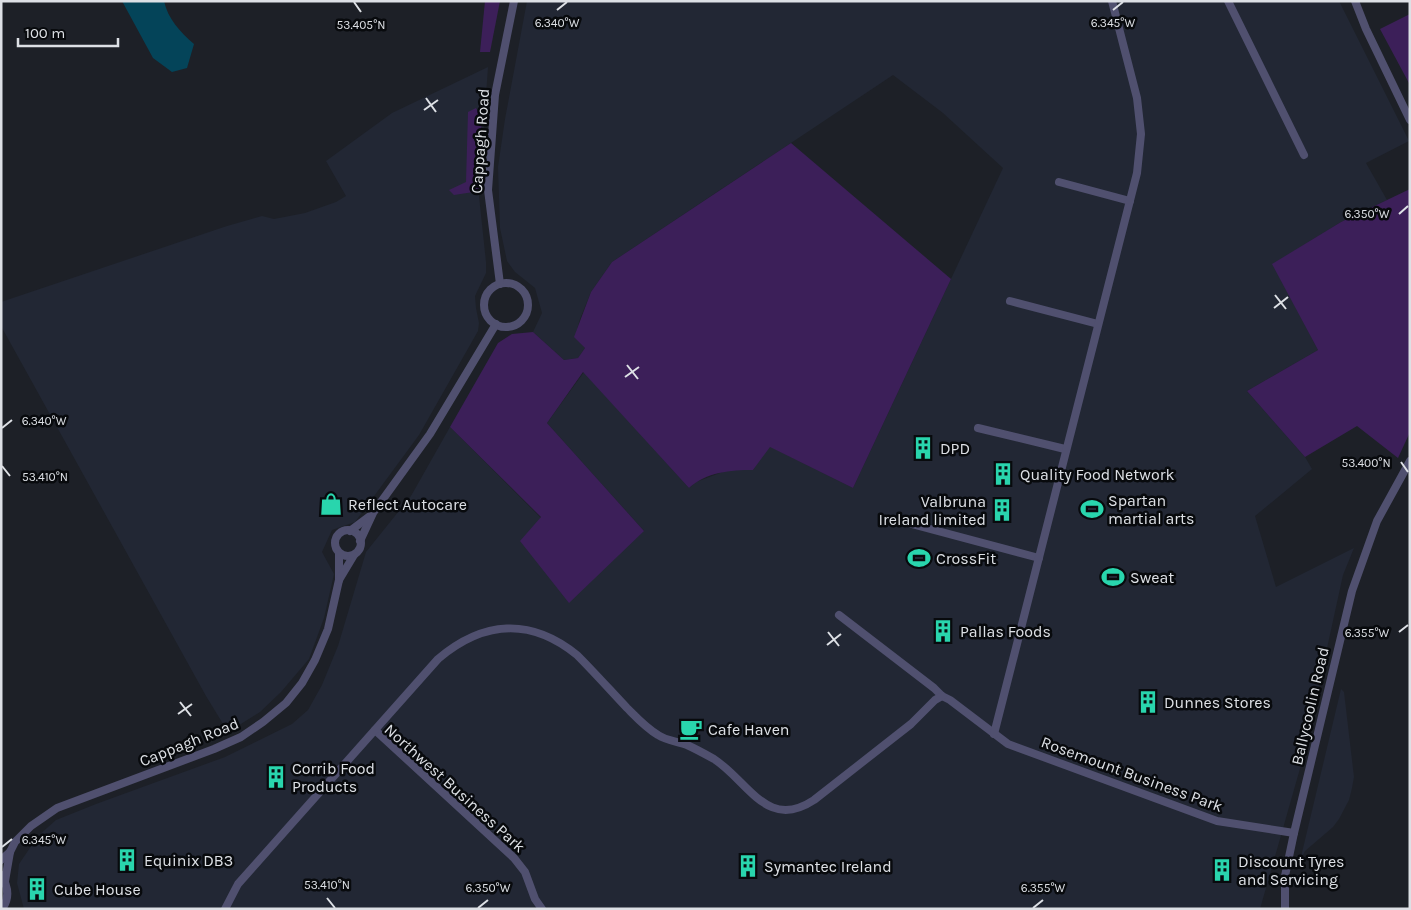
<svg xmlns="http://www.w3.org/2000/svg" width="1411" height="910" viewBox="0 0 1411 910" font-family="Karla,sans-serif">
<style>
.built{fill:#222734}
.green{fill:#3c1f59}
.water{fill:#044459}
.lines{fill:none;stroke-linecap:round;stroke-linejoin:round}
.minor{stroke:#50506f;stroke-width:8}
.ticks{fill:none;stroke:#dde0e5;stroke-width:2}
.labels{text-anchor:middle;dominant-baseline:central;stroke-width:5;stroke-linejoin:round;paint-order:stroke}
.street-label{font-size:16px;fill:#dde0e5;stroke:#080a0d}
.poi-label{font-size:16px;fill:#dde0e5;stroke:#080a0d;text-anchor:start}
.ticks-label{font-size:12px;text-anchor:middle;fill:#dde0e5;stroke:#080a0d;stroke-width:5;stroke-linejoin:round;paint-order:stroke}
</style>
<rect width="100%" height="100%" fill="#1d2027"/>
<g class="built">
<polygon points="527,1 1339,1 1409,141 1366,163 1387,200 1341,222 1273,264 1318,350 1247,391 1305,457 1312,469 1255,516 1276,587 1354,548 1343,575 1303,758 1260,909 24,909 17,883 19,864 38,836 56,820 96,804 225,757 292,724 308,710 322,685 338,646 366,552 411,496 450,427 541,518 644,531 547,423 584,372 689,488 696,482 728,470 753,470 769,446 853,488 1003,168 943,113 893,75 612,262 591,292 580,319 575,337 585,348 578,358 564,360 533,332 542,313 535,288 515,272 507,261 500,228 498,167 505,119"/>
<polygon points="488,67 479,196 486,262 486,273 475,296 476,308 479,323 478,331 419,435 355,522 332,530 322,552 334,574 324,618 309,659 281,692 260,712 228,732 206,696 1,326 1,302 227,226 262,216 274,219 305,213 336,202 346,196 326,161 392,113"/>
<polygon points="1341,689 1344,692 1354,777 1352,788 1349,800 1339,819 1333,827 1305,851 1300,861"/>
</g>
<g class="green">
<polygon points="485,1 500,1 490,52 480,52"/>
<polygon points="1410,14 1410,85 1380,29"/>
<path d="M476,108L483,121C475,144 477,167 480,191L454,195L449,190L466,182L468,112Z"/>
<path d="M791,143L951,279L853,488L770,447L753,470C731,470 706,472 689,488L583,372L547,423L644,531L569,603L520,541L541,517L450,427L498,343L512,334L533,332L564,360L578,358L585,348L574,337L591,292L612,262Z"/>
<polygon points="1410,189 1410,432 1398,458 1357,426 1305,457 1247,391 1318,350 1272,264 1341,222"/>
</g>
<path class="water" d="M122,1H164C168,19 180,32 194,44L187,68L172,72L153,58Z"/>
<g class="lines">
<g class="minor">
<polyline points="1228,1 1304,155"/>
<polyline points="1355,1 1366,29 1410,120"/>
<polyline points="1059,182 1130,201"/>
<circle cx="506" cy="305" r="22"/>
<polyline points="500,284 488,190 495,95 514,1"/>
<polyline points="1010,301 1098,324"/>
<polyline points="978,428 1065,449"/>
<polyline points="904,522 1039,558"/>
<circle cx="348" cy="543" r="13"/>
<polyline points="350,531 370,516"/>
<polyline points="360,541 373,513 430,434 496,324"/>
<polyline points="339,553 339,580"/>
<polyline points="839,615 934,688 942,696 950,700 1008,744 1217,821 1294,833"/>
<polyline points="375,730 514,858 525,872 535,899 542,909"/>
<polyline points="994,734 1137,173 1141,134 1137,98 1112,1"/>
<polyline points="1,860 10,852 15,842 31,826 57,808 214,749 241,737 263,722 286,703 302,683 315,660 328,629 339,580 354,555"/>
<path d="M1,875C8,886 10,898 2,909"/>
<polyline points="5,881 10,852"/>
<path d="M225,909L238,884L438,659C483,621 530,617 577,655C594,672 610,690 627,708C636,717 646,728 658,735C667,741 677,741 687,745C696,749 705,754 714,759C749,782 767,831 814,800L911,724L935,700L942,696"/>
<polyline points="1285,909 1285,876 1294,833 1352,591 1377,521 1410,461"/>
</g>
</g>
<path class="ticks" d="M354,2L361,12M557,10L567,2M1113,10L1123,2M426,98L436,112M424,110L438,100M1399,214L1408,206M1275,295L1286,309M1274,308L1288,297M627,365L638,379M625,377L639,367M2,428L12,420M1401,462L1408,472M2,466L10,476M828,632L839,646M1399,632L1408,625M827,645L841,634M180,702L191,716M178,714L192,704M2,847L12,839M327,898L335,908M478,908L488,900M1033,908L1043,900"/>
<defs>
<symbol id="building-bare" viewBox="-9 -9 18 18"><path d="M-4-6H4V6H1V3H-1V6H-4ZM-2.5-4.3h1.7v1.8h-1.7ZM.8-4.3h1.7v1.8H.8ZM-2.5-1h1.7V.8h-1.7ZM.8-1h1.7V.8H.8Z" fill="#29d5ad" stroke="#080a0d" stroke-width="2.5" paint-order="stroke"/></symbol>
<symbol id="shop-bare" viewBox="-9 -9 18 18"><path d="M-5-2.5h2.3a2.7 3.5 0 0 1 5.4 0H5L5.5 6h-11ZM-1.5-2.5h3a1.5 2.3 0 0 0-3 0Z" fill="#29d5ad" stroke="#080a0d" stroke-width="2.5" paint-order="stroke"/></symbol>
<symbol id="stadium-bare" viewBox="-9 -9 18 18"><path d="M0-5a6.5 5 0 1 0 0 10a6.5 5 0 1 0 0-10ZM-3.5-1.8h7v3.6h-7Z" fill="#29d5ad" stroke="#080a0d" stroke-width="2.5" paint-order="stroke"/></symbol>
<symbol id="cafe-bare" viewBox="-9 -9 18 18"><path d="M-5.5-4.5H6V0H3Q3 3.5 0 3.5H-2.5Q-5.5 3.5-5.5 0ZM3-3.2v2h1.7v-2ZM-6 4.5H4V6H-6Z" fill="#29d5ad" stroke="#080a0d" stroke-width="2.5" paint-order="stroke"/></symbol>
</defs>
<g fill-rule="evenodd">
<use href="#building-bare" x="907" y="432" width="32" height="32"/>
<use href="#building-bare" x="987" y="458" width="32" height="32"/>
<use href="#shop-bare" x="315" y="488" width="32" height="32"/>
<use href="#stadium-bare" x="1076" y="493" width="32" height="32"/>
<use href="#building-bare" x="986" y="494" width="32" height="32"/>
<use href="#stadium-bare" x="903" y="542" width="32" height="32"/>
<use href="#stadium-bare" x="1097" y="561" width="32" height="32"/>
<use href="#building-bare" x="927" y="615" width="32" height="32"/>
<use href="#building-bare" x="1132" y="686" width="32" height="32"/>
<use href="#cafe-bare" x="675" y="713" width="32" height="32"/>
<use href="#building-bare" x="260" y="761" width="32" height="32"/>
<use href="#building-bare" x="111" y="844" width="32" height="32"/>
<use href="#building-bare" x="732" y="850" width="32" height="32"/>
<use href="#building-bare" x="1206" y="854" width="32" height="32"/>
<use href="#building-bare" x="21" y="873" width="32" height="32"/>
</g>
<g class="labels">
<g class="street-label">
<text transform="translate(480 141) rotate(-86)">Cappagh Road</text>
<text transform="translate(1310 706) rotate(-77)">Ballycoolin Road</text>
<text transform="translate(189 742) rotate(-22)">Cappagh Road</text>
<text transform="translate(1132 774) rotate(20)">Rosemount Business Park</text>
<text transform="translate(455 788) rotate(42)">Northwest Business Park</text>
</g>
<g class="poi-label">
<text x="940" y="448">DPD</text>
<text x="1020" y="474">Quality Food Network</text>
<text x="1108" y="500">Spartan<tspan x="1108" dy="18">martial arts</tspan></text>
<text x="986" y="501" text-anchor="end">Valbruna<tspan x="986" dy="18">Ireland limited</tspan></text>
<text x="348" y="504">Reflect Autocare</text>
<text x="936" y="558">CrossFit</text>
<text x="1130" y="577">Sweat</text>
<text x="960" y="631">Pallas Foods</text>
<text x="1164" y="702">Dunnes Stores</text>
<text x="708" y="729">Cafe Haven</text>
<text x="292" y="768">Corrib Food<tspan x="292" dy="18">Products</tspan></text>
<text x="144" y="860">Equinix DB3</text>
<text x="1238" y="861">Discount Tyres<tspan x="1238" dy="18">and Servicing</tspan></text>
<text x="764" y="866">Symantec Ireland</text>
<text x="54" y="889">Cube House</text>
</g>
</g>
<g class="ticks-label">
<text x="557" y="27">6.340°W</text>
<text x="1113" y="27">6.345°W</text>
<text x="361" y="29">53.405°N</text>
<text x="1367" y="218">6.350°W</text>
<text x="44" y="425">6.340°W</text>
<text x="1366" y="467">53.400°N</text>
<text x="45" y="481">53.410°N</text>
<text x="1367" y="637">6.355°W</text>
<text x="44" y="844">6.345°W</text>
<text x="327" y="889">53.410°N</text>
<text x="488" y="892">6.350°W</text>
<text x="1043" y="892">6.355°W</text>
</g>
<rect width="1411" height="910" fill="none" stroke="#dde0e5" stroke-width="5"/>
<path d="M18 38v8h100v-8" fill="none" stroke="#dde0e5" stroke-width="2.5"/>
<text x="25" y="38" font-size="15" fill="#dde0e5" stroke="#080a0d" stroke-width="4" paint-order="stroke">100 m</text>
</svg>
